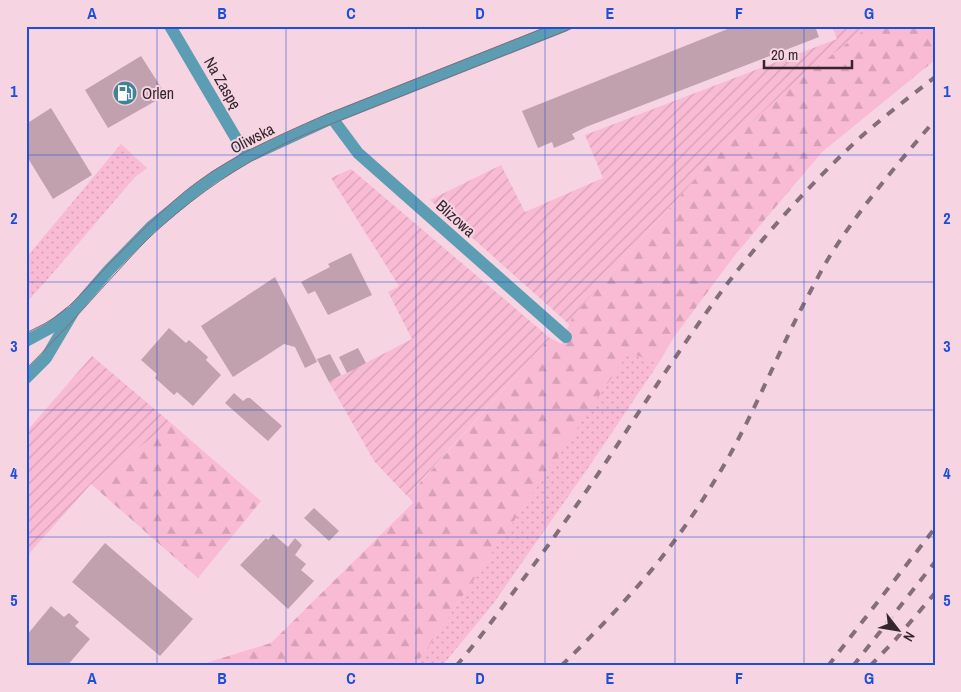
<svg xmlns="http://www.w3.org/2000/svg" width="961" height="692" viewBox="0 0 961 692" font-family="'Archivo Narrow',sans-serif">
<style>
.grass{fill:url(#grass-dots)}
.forest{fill:url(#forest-firs)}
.garden{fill:url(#garden-furrows)}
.building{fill:#c2a1ae}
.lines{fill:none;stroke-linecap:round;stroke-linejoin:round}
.minor{stroke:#5c9db4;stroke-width:12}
.tertiary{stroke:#5c9db4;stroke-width:12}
.tram{stroke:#846e77;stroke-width:1}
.rail{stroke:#846e77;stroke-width:4;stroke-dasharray:9 9;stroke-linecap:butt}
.grid{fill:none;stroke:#1d4ed8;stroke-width:1;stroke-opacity:0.55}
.labels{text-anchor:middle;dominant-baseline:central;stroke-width:4;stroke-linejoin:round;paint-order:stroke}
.street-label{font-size:16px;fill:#33272c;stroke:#f6d4e1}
.poi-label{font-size:16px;fill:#33272c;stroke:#f6d4e1;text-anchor:start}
.neatline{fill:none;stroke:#1d4ed8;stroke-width:2}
.grid-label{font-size:16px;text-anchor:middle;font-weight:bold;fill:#1d4ed8}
</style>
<defs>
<pattern id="grass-dots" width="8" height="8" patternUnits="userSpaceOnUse" patternTransform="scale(1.25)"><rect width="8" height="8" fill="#f9bad4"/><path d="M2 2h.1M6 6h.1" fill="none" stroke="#d6a0b6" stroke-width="1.8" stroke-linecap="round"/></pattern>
<pattern id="forest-firs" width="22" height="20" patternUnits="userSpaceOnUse" patternTransform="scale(1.25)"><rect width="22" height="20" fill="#f9bad4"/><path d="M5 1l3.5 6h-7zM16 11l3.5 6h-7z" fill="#d6a0b6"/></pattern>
<pattern id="garden-furrows" width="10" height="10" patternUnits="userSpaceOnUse" patternTransform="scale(1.25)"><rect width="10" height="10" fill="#f9bad4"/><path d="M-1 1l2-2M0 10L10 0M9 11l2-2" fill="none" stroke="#d6a0b6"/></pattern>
</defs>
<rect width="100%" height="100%" fill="#f6d4e1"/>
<g class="grass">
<polygon points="121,144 147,168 135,177 46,281 26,303 26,258"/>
<polygon points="629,351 658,364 588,468 493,604 442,666 415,666"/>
</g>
<g class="forest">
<polygon points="869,26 935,26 935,60 822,152 735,255 674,337 658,364 629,352 415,666 204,666 206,663 271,643 413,503 408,496 550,338 562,344 572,317 714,158 784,92"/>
<polygon points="171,423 261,501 198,578 91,484"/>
</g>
<g class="garden">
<polygon points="832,26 869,26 784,92 714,158 572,317 570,325 430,200 501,165 525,212 603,178 585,135 837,39"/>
<polygon points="351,169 550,338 407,496 374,461 329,382 412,339 388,292 399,286 331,178"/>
<polygon points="92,356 171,423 91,484 26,557 26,432"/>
</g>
<g class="building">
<polygon points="735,26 815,26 819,37 586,127 572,134 575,139 554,148 552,142 538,148 522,111"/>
<polygon points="141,56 166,95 108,128 85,90"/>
<polygon points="51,108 92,175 53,199 26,155 26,124"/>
<polygon points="351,253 372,295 328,315 315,291 308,294 301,282 330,267 328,264"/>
<polygon points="275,277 317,362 305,368 295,347 284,344 233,377 201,326"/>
<polygon points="169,328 186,343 189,340 208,357 206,360 221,375 193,406 177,392 174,395 155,378 157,374 141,360"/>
<polygon points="358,348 366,363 347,373 339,357"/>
<polygon points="330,354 341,375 329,382 317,359"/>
<polygon points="234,393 243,401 247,398 250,398 282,426 268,441 225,403"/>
<polygon points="314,508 339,531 329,541 304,518"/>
<polygon points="273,534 288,547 295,538 302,545 295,555 306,564 301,570 314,581 288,609 240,565 266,538 268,540"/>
<polygon points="105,543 193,619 160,656 72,582"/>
<polygon points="51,606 64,617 69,613 79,622 75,626 90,639 67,666 26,666 26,636"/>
</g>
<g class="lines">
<g class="minor">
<polyline points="170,26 247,157"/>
<polyline points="332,118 358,153 566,337"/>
</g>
<g class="tertiary">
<polyline points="26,341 50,328 69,313"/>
<polyline points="26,378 46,358 75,309 109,270 151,227 195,191 214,177 247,157 332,118 564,26"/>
</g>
<g class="tram">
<path d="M26,333C32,330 38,327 44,324C70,310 90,284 110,263C132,241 153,219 176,199C219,161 273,138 325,115L549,26"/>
<path d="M26,369C53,342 79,314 104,286C123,266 141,244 162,226C199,193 240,165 284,144C298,137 312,132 326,126L578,26"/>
</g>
<g class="rail">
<path d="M456,666C477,642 496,616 515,590C555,537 593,483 629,427C660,380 691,333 724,288C761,239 805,190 849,148C876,122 906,100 935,77"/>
<path d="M561,666C594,634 625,602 654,567C677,539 697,510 715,480C752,421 776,355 809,294C817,279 825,263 835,248C865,202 900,161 935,120"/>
<polyline points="828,666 935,528"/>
<polyline points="853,666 935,562"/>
<polyline points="870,666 896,639 935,593"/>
</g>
</g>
<path class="grid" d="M157,26V666M286,26V666M416,26V666M545,26V666M675,26V666M804,26V666M26,155H935M26,282H935M26,410H935M26,537H935"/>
<defs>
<symbol id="fuel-disc" viewBox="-11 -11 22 22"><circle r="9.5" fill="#438197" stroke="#f6d4e1"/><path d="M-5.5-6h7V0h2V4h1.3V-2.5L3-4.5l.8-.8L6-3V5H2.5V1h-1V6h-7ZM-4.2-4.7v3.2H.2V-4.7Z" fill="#fff"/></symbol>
</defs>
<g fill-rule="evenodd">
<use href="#fuel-disc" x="111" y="79" width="28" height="28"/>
</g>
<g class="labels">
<g class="street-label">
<text transform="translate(223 83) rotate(60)">Na Zaspę</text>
<text transform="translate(252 138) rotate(-27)">Oliwska</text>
<text transform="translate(456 218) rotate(42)">Blizowa</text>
</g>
<g class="poi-label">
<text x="142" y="93">Orlen</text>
</g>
</g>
<rect width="961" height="692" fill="none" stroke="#f6d4e1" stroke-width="55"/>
<g transform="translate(898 630) rotate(121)" stroke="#f6d4e1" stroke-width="4" paint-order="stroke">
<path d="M0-4L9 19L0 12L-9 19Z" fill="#33272c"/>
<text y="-8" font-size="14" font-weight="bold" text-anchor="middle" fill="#33272c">N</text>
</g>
<path d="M764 60v8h88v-8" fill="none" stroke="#33272c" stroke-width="2.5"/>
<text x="771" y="60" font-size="15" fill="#33272c" stroke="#f6d4e1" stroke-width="4" paint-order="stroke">20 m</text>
<rect x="28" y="28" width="906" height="636" class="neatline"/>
<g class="grid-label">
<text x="92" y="19">A</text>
<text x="222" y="19">B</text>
<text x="351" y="19">C</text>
<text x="480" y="19">D</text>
<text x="610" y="19">E</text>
<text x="739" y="19">F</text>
<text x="869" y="19">G</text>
<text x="14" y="97">1</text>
<text x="947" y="97">1</text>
<text x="14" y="224">2</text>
<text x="947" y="224">2</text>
<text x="14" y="352">3</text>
<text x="947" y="352">3</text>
<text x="14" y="479">4</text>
<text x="947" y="479">4</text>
<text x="14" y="606">5</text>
<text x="947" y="606">5</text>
<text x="92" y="684">A</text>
<text x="222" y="684">B</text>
<text x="351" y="684">C</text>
<text x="480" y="684">D</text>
<text x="610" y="684">E</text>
<text x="739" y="684">F</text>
<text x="869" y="684">G</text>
</g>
</svg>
